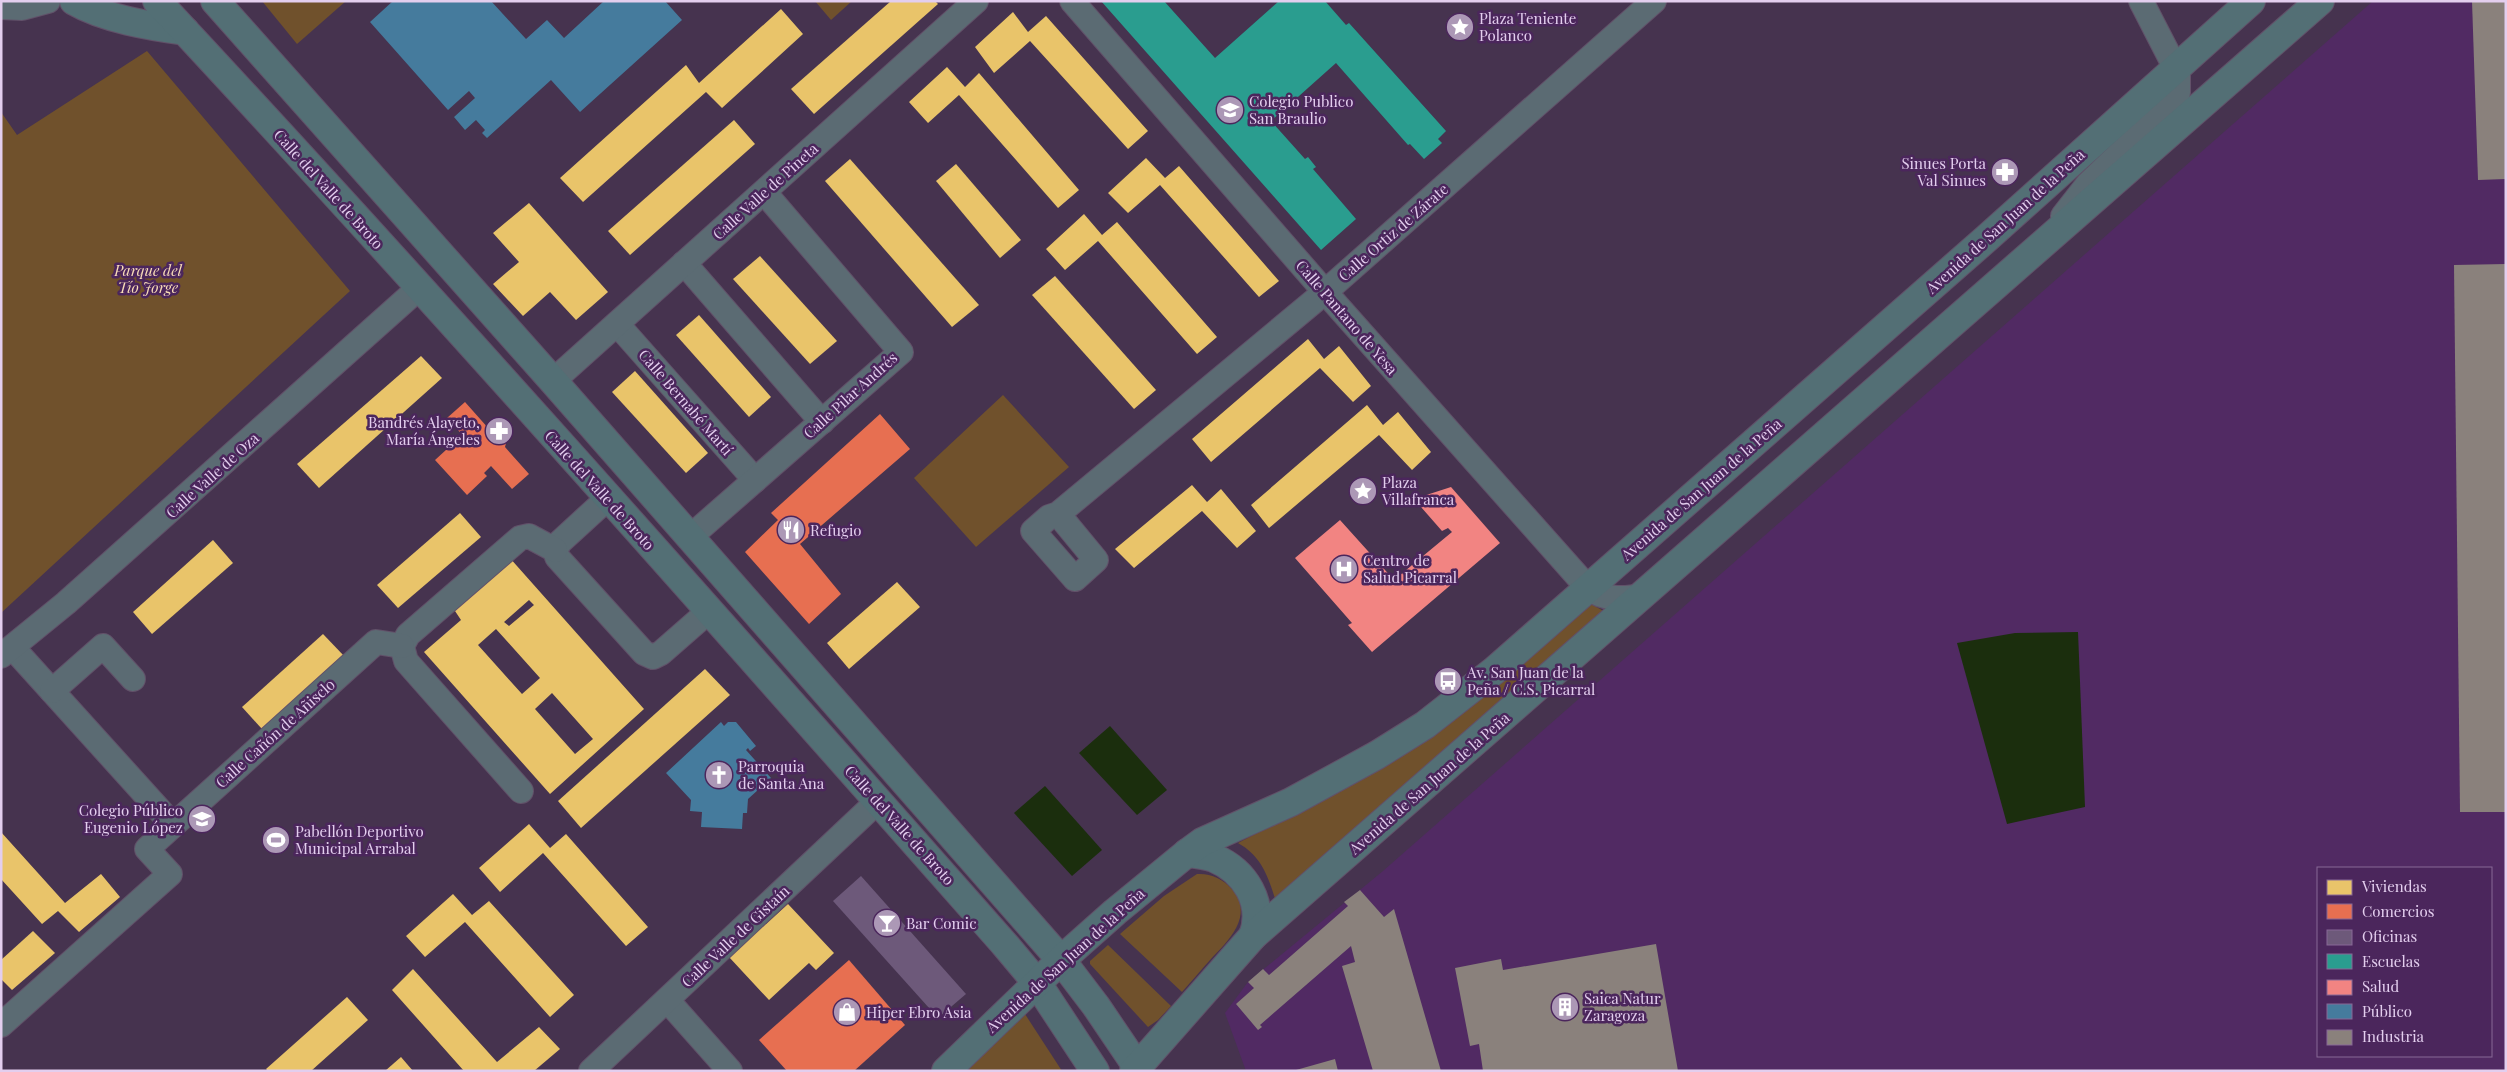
<svg xmlns="http://www.w3.org/2000/svg" width="2507" height="1072" viewBox="0 0 2507 1072" font-family="'Playfair Display',serif">
<style>
.built{fill:#512a63;fill-rule:evenodd}
.green{fill:#70512c}
.water{fill:#1b2e0d}
.homes{fill:#e9c46a;fill-rule:evenodd}
.shops{fill:#e76f51}
.offices{fill:#6d597a}
.schools{fill:#2a9d8f}
.health{fill:#f28482}
.public{fill:#457b9d}
.industry{fill:#8a817c}
.lines{fill:none;stroke-linecap:round;stroke-linejoin:round}
.minor-casing{stroke:#615169;stroke-width:26}
.major-casing{stroke:#615169;stroke-width:30}
.minor{stroke:#5b6b73;stroke-width:24}
.major{stroke:#536f75;stroke-width:28}
.labels{text-anchor:middle;dominant-baseline:central;stroke-width:5;stroke-linejoin:round;paint-order:stroke}
.poi-label{font-size:15px;fill:#e3ceee;stroke:#4b265c;text-anchor:start}
.street-label{font-size:15px;fill:#e3ceee;stroke:#4b265c}
.park-label{font-size:15px;font-style:italic;fill:#f9ddb8;stroke:#4b265c}
</style>
<rect width="100%" height="100%" fill="#46334f"/>
<path class="built" d="M2373,1H2506V1071H1246L1225,1013L1248,982L1383,871ZM2318,868H2491V1056H2318Z"/>
<g class="green">
<polygon points="262,1 346,1 297,44"/>
<polygon points="815,1 852,1 831,20"/>
<polygon points="147,51 350,291 1,613 1,112 17,135"/>
<polygon points="1003,395 1069,467 976,547 914,478"/>
<path d="M1589,603L1611,615L1277,905C1269,879 1263,857 1238,843L1318,801Z"/>
<path d="M1197,874C1210,873 1223,879 1232,889C1255,916 1228,941 1210,960C1200,971 1191,982 1182,992L1120,934L1164,896Z"/>
<polygon points="1108,945 1171,1006 1158,1020 1148,1027 1090,964 1090,961"/>
<polygon points="1023,1011 1062,1071 959,1071"/>
</g>
<g class="water">
<polygon points="2078,632 2085,807 2007,824 1957,643 2015,633"/>
<polygon points="1110,726 1167,790 1137,815 1079,753"/>
<polygon points="1045,786 1102,850 1072,876 1014,813"/>
</g>
<g class="homes">
<polygon points="891,1 935,1 938,4 814,114 791,89"/>
<polygon points="781,9 803,34 722,108 706,92 583,202 560,178 686,65 699,83"/>
<polygon points="1013,12 1028,32 1046,16 1148,131 1128,149 1030,41 994,73 975,47"/>
<polygon points="947,67 965,87 979,73 1079,190 1058,208 959,95 928,123 909,102"/>
<polygon points="734,120 755,144 630,255 608,231"/>
<polygon points="1146,158 1165,178 1179,166 1279,281 1259,297 1160,185 1128,213 1108,193"/>
<polygon points="850,159 979,305 952,327 825,181"/>
<polygon points="956,164 1021,240 1000,258 936,181"/>
<polygon points="529,203 608,292 576,320 550,292 523,316 493,284 519,262 493,233"/>
<polygon points="1084,214 1102,235 1117,222 1217,337 1197,354 1098,241 1065,270 1046,249"/>
<polygon points="760,256 837,341 810,364 733,279"/>
<polygon points="1055,276 1156,390 1134,409 1032,295"/>
<polygon points="699,315 771,397 749,417 676,335"/>
<polygon points="1308,339 1324,359 1339,346 1371,386 1353,402 1320,368 1211,462 1192,439"/>
<polygon points="421,356 442,378 319,488 297,464"/>
<polygon points="635,371 708,453 686,473 612,392"/>
<polygon points="1367,405 1383,425 1398,412 1431,452 1412,470 1379,435 1269,528 1251,505"/>
<polygon points="1192,485 1207,502 1221,489 1256,531 1237,548 1202,511 1134,568 1115,549"/>
<polygon points="460,513 481,537 398,608 377,585"/>
<polygon points="213,540 233,563 152,634 133,612"/>
<path d="M509,557L644,709L550,794L424,652L461,620L453,608ZM529,600L534,605L509,626L504,622ZM496,629L540,678L522,694L478,645ZM552,693L593,739L575,754L535,709Z"/>
<polygon points="897,582 920,607 849,669 827,643"/>
<polygon points="323,634 345,657 262,729 242,707"/>
<polygon points="705,669 730,695 581,828 558,801"/>
<polygon points="529,824 550,848 566,834 648,927 626,946 543,853 500,892 479,868"/>
<polygon points="1,832 65,903 101,874 120,897 79,932 58,911 42,924 1,879"/>
<polygon points="453,894 472,915 489,901 574,995 550,1017 465,922 425,957 406,936"/>
<polygon points="788,904 834,953 816,970 809,963 769,1000 729,957 763,921 766,924"/>
<polygon points="33,931 55,953 12,990 1,979 1,960"/>
<polygon points="413,969 497,1062 539,1027 560,1049 534,1071 464,1071 392,990"/>
<polygon points="347,997 368,1020 311,1071 268,1071 266,1069"/>
<polygon points="401,1057 413,1071 385,1071"/>
</g>
<g class="shops">
<polygon points="465,402 489,429 496,427 507,439 505,447 529,474 512,489 491,466 484,473 487,476 467,495 435,460 458,439 461,444 466,439 447,418"/>
<polygon points="880,414 910,449 800,544 841,594 809,624 745,552 778,520 771,513"/>
<polygon points="849,960 905,1025 854,1071 787,1071 759,1040"/>
</g>
<polygon class="offices" points="861,876 966,994 938,1018 833,901"/>
<polygon class="schools" points="1101,1 1164,1 1215,58 1279,1 1325,1 1346,25 1349,23 1446,131 1438,139 1442,143 1424,159 1410,144 1408,145 1336,63 1271,121 1305,159 1308,157 1316,167 1313,169 1356,219 1321,250"/>
<polygon class="health" points="1451,487 1500,543 1372,652 1348,625 1352,623 1295,558 1340,520 1394,580 1452,532 1448,528 1442,531 1414,499"/>
<g class="public">
<polygon points="393,1 491,1 526,39 547,20 564,38 604,1 665,1 682,20 580,112 551,80 487,138 482,133 485,130 476,120 465,130 454,117 475,98 469,91 448,110 370,22"/>
<polygon points="721,722 724,726 728,722 736,722 756,746 750,751 748,748 746,750 771,778 748,799 747,813 743,813 742,829 701,827 702,812 690,811 691,800 666,773"/>
</g>
<g class="industry">
<polygon points="2472,1 2506,1 2506,179 2478,180"/>
<polygon points="2506,264 2506,812 2460,812 2454,265"/>
<polygon points="1360,890 1384,917 1394,909 1441,1071 1373,1071 1342,966 1355,962 1351,946 1260,1025 1262,1027 1258,1030 1236,1004 1254,988 1248,982 1263,969 1269,975 1348,906 1344,902"/>
<polygon points="1656,944 1678,1071 1483,1071 1479,1044 1470,1046 1455,968 1501,959 1503,970"/>
<polygon points="1335,1059 1338,1071 1296,1071 1296,1070"/>
</g>
<g class="lines">
<defs>
<g id="minor">
<path d="M1072,1L1325,292L1588,588C1604,600 1623,599 1642,596"/>
<polyline points="1,7 22,8 48,1"/>
<polyline points="2063,216 2088,184 2157,118 2178,93 2178,73 2141,1"/>
<polyline points="684,263 822,422"/>
<polyline points="617,324 755,480"/>
<polyline points="553,381 976,1"/>
<polyline points="608,498 560,542 555,550 557,557 644,653 653,657 661,653 709,611"/>
<polyline points="1058,514 1096,560 1075,579 1033,531 1049,517 1058,514 1325,292 1654,1"/>
<polyline points="690,537 901,352 764,192"/>
<polyline points="13,648 173,825"/>
<polyline points="1,656 66,603 419,288"/>
<polyline points="52,691 103,646 133,679"/>
<polyline points="521,791 406,661 402,646 408,635 520,538 529,536 555,550"/>
<polyline points="667,1000 730,1071"/>
<polyline points="1,1025 170,874 147,849 376,642 402,646"/>
<polyline points="591,1071 878,801"/>
</g>
<g id="major">
<path d="M74,1C105,19 150,26 185,31"/>
<path d="M157,1C446,311 726,629 1006,946L1037,983L1095,1071"/>
<polyline points="215,1 553,381 1061,960 1096,1006 1140,1071"/>
<path d="M1187,853C1196,854 1206,855 1214,858C1245,871 1265,903 1253,936"/>
<polyline points="946,1071 1061,960 1115,912 1187,853 1202,842 1291,802 1377,755 1425,725 1495,670 1987,238 2251,1"/>
<polyline points="1134,1071 1253,936 2320,1"/>
</g>
</defs>
<use href="#minor" class="minor-casing"/>
<use href="#major" class="major-casing"/>
<use href="#minor" class="minor"/>
<use href="#major" class="major"/>
</g>
<defs>
<symbol id="sight-disc" viewBox="-11 -11 22 22"><circle r="9.5" fill="#ac98b6" stroke="#4b265c"/><path d="M0-6L1.8-2.2L6-1.7L2.9 1.2L3.7 5.4L0 3.3L-3.7 5.4L-2.9 1.2L-6-1.7L-1.8-2.2Z" fill="#fff"/></symbol>
<symbol id="school-disc" viewBox="-11 -11 22 22"><circle r="9.5" fill="#ac98b6" stroke="#4b265c"/><path d="M0-5L7-2L0 1L-7-2ZM-4 1L0 2.5L4 1V4Q0 6-4 4Z" fill="#fff"/></symbol>
<symbol id="pharmacy-disc" viewBox="-11 -11 22 22"><circle r="9.5" fill="#ac98b6" stroke="#4b265c"/><path d="M-2-6h4v4h4v4h-4v4h-4v-4h-4v-4h4Z" fill="#fff"/></symbol>
<symbol id="restaurant-disc" viewBox="-11 -11 22 22"><circle r="9.5" fill="#ac98b6" stroke="#4b265c"/><path d="M-5-6h1v4h1v-4h1v4h1v-4h1v5L-1.5 .5V6h-2V.5L-5-1ZM5-6V6H3V1.5H1.5Q1.5-4 5-6Z" fill="#fff"/></symbol>
<symbol id="hospital-disc" viewBox="-11 -11 22 22"><circle r="9.5" fill="#ac98b6" stroke="#4b265c"/><path d="M-5-5h3v3.5h4V-5h3V5h-3V1.5h-4V5h-3Z" fill="#fff"/></symbol>
<symbol id="bus-disc" viewBox="-11 -11 22 22"><circle r="9.5" fill="#ac98b6" stroke="#4b265c"/><path d="M-5-6H5V4H4V6H2V4H-2V6H-4V4H-5ZM-3.5-4V0h7V-4ZM-3.5 1.2v1.5H-2V1.2ZM2 1.2v1.5H3.5V1.2Z" fill="#fff"/></symbol>
<symbol id="church-disc" viewBox="-11 -11 22 22"><circle r="9.5" fill="#ac98b6" stroke="#4b265c"/><path d="M-1.2-6h2.4v3.5h3.3v2.4h-3.3V6h-2.4V-.1h-3.3v-2.4h3.3Z" fill="#fff"/></symbol>
<symbol id="stadium-disc" viewBox="-11 -11 22 22"><circle r="9.5" fill="#ac98b6" stroke="#4b265c"/><path d="M0-5a6.5 5 0 1 0 0 10a6.5 5 0 1 0 0-10ZM-3.5-1.8h7v3.6h-7Z" fill="#fff"/></symbol>
<symbol id="bar-disc" viewBox="-11 -11 22 22"><circle r="9.5" fill="#ac98b6" stroke="#4b265c"/><path d="M-6-5H6L.8 .8V4.5H3.5V6h-7V4.5H-.8V.8Z" fill="#fff"/></symbol>
<symbol id="building-disc" viewBox="-11 -11 22 22"><circle r="9.5" fill="#ac98b6" stroke="#4b265c"/><path d="M-4-6H4V6H1V3H-1V6H-4ZM-2.5-4.3h1.7v1.8h-1.7ZM.8-4.3h1.7v1.8H.8ZM-2.5-1h1.7V.8h-1.7ZM.8-1h1.7V.8H.8Z" fill="#fff"/></symbol>
<symbol id="shop-disc" viewBox="-11 -11 22 22"><circle r="9.5" fill="#ac98b6" stroke="#4b265c"/><path d="M-5-2.5h2.3a2.7 3.5 0 0 1 5.4 0H5L5.5 6h-11ZM-1.5-2.5h3a1.5 2.3 0 0 0-3 0Z" fill="#fff"/></symbol>
</defs>
<g fill-rule="evenodd">
<use href="#sight-disc" x="1444" y="11" width="32" height="32"/>
<use href="#school-disc" x="1214" y="94" width="32" height="32"/>
<use href="#pharmacy-disc" x="1989" y="156" width="32" height="32"/>
<use href="#pharmacy-disc" x="483" y="415" width="32" height="32"/>
<use href="#sight-disc" x="1347" y="475" width="32" height="32"/>
<use href="#restaurant-disc" x="775" y="514" width="32" height="32"/>
<use href="#hospital-disc" x="1328" y="553" width="32" height="32"/>
<use href="#bus-disc" x="1432" y="665" width="32" height="32"/>
<use href="#church-disc" x="703" y="759" width="32" height="32"/>
<use href="#school-disc" x="186" y="803" width="32" height="32"/>
<use href="#stadium-disc" x="260" y="824" width="32" height="32"/>
<use href="#bar-disc" x="871" y="907" width="32" height="32"/>
<use href="#building-disc" x="1549" y="991" width="32" height="32"/>
<use href="#shop-disc" x="831" y="996" width="32" height="32"/>
</g>
<g class="labels">
<g class="poi-label">
<text x="1479" y="18">Plaza Teniente<tspan x="1479" dy="17">Polanco</tspan></text>
<text x="1249" y="101">Colegio Publico<tspan x="1249" dy="17">San Braulio</tspan></text>
<text x="1986" y="163" text-anchor="end">Sinues Porta<tspan x="1986" dy="17">Val Sinues</tspan></text>
<text x="480" y="422" text-anchor="end">Bandrés Alayeto,<tspan x="480" dy="17">María Ángeles</tspan></text>
<text x="1382" y="482">Plaza<tspan x="1382" dy="17">Villafranca</tspan></text>
<text x="810" y="530">Refugio</text>
<text x="1363" y="560">Centro de<tspan x="1363" dy="17">Salud Picarral</tspan></text>
<text x="1467" y="672">Av. San Juan de la<tspan x="1467" dy="17">Peña / C.S. Picarral</tspan></text>
<text x="738" y="766">Parroquia<tspan x="738" dy="17">de Santa Ana</tspan></text>
<text x="183" y="810" text-anchor="end">Colegio Público<tspan x="183" dy="17">Eugenio López</tspan></text>
<text x="295" y="831">Pabellón Deportivo<tspan x="295" dy="17">Municipal Arrabal</tspan></text>
<text x="906" y="923">Bar Comic</text>
<text x="1584" y="998">Saica Natur<tspan x="1584" dy="17">Zaragoza</tspan></text>
<text x="866" y="1012">Hiper Ebro Asia</text>
</g>
<g class="street-label">
<text transform="translate(329 189) rotate(48)">Calle del Valle de Broto</text>
<text transform="translate(765 191) rotate(-42)">Calle Valle de Pineta</text>
<text transform="translate(2005 221) rotate(-42)">Avenida de San Juan de la Peña</text>
<text transform="translate(1393 232) rotate(-41)">Calle Ortiz de Zárate</text>
<text transform="translate(1347 317) rotate(49)">Calle Pantano de Yesa</text>
<text transform="translate(850 395) rotate(-42)">Calle Pilar Andrés</text>
<text transform="translate(686 402) rotate(49)">Calle Bernabé Martí</text>
<text transform="translate(212 475) rotate(-42)">Calle Valle de Oza</text>
<text transform="translate(1701 489) rotate(-41)">Avenida de San Juan de la Peña</text>
<text transform="translate(600 490) rotate(48)">Calle del Valle de Broto</text>
<text transform="translate(275 733) rotate(-42)">Calle Cañón de Añisclo</text>
<text transform="translate(1429 783) rotate(-41)">Avenida de San Juan de la Peña</text>
<text transform="translate(900 825) rotate(48)">Calle del Valle de Broto</text>
<text transform="translate(735 936) rotate(-43)">Calle Valle de Gistaín</text>
<text transform="translate(1065 960) rotate(-42)">Avenida de San Juan de la Peña</text>
</g>
<g class="park-label">
<text x="148" y="270">Parque del<tspan x="148" dy="17">Tío Jorge</tspan></text>
</g>
</g>
<rect width="2507" height="1072" fill="none" stroke="#e3ceee" stroke-width="5"/>
<rect x="2317" y="867" width="175" height="190" fill="#4b265c" stroke="#886996"/>
<rect x="2327" y="880" width="25" height="15" fill="#e9c46a" stroke="#886996"/>
<text x="2362" y="892" font-size="15" fill="#e3ceee">Viviendas</text>
<rect x="2327" y="904" width="25" height="15" fill="#e76f51" stroke="#886996"/>
<text x="2362" y="917" font-size="15" fill="#e3ceee">Comercios</text>
<rect x="2327" y="930" width="25" height="15" fill="#6d597a" stroke="#886996"/>
<text x="2362" y="942" font-size="15" fill="#e3ceee">Oficinas</text>
<rect x="2327" y="954" width="25" height="15" fill="#2a9d8f" stroke="#886996"/>
<text x="2362" y="967" font-size="15" fill="#e3ceee">Escuelas</text>
<rect x="2327" y="980" width="25" height="15" fill="#f28482" stroke="#886996"/>
<text x="2362" y="992" font-size="15" fill="#e3ceee">Salud</text>
<rect x="2327" y="1004" width="25" height="15" fill="#457b9d" stroke="#886996"/>
<text x="2362" y="1017" font-size="15" fill="#e3ceee">Público</text>
<rect x="2327" y="1030" width="25" height="15" fill="#8a817c" stroke="#886996"/>
<text x="2362" y="1042" font-size="15" fill="#e3ceee">Industria</text>
</svg>
